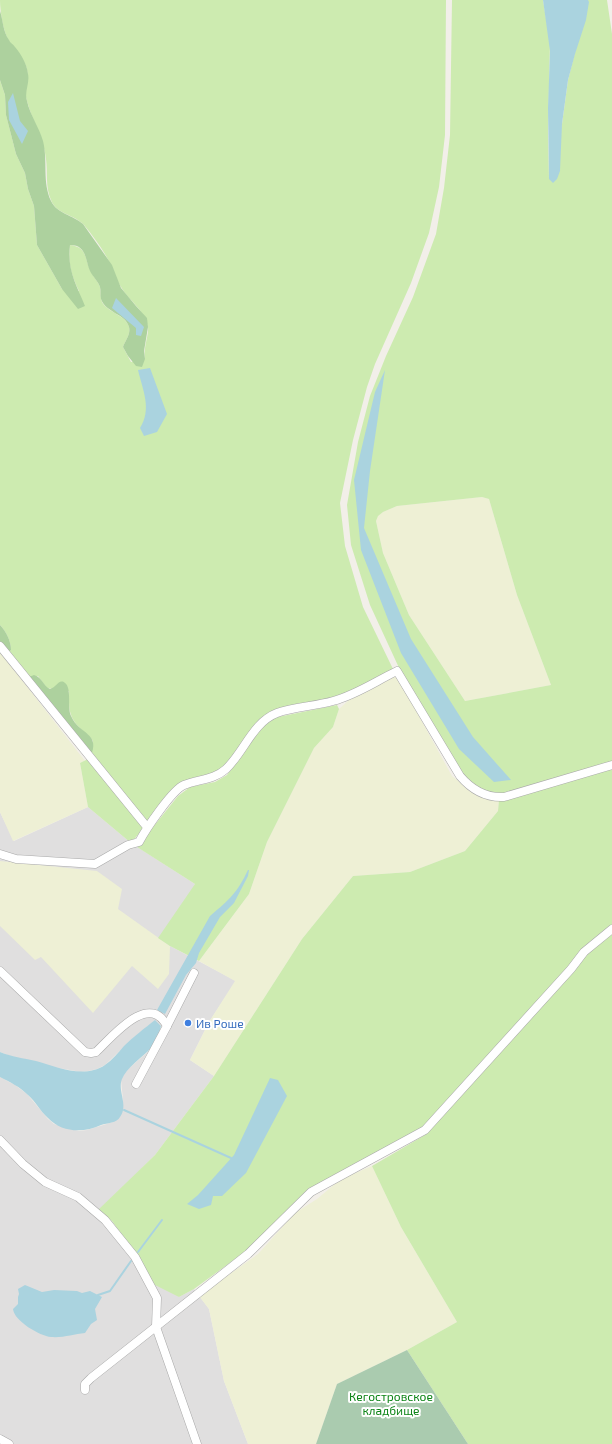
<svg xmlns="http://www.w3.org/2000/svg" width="612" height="1444" viewBox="0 0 612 1444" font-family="'Exo 2',sans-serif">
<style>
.residential{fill:#e0dfdf}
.farmland{fill:#eef0d5}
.grass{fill:#cdebb0;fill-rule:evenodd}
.forest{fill:#add19e}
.cemetery{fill:#aacbaf}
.water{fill:#aad3df}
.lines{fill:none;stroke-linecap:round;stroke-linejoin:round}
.stream{stroke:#aad3df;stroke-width:2}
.minor-casing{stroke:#a9a9a9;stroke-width:9}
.minor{stroke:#fff;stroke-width:8}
.shop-dot{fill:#3f7fe0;stroke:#fff;stroke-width:1.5}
.labels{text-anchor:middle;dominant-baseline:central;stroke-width:4;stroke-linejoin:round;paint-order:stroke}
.shop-label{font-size:12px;fill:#366cbe;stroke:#fff;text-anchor:start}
.park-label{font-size:12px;fill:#0c8416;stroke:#fff}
</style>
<rect width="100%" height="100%" fill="#f2efe9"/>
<polygon class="residential" points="88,807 131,843 195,884 170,946 236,981 209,1022 190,1060 214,1076 155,1155 99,1210 112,1221 138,1257 179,1297 194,1289 209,1309 224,1381 248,1444 0,1444 0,1077 15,1085 27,1094 48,1119 54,1124 79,1131 87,1130 113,1122 123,1100 121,1080 125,1072 152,1048 161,1026 155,1021 133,1038 105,1065 97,1069 89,1071 81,1072 53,1067 10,1056 0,1052 0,812 14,841"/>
<g class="farmland">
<polygon points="482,497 489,499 517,595 551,685 465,701 409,615 383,553 376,521 378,515 383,512 397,506"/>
<polygon points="0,652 85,761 80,763 88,807 13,841 0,812"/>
<polygon points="390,676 398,678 452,776 469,789 499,800 498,811 465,851 410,872 353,876 302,939 214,1076 190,1060 209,1022 235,981 199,961 249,894 267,842 314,748 333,727 339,709 350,699"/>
<polygon points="0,861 97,871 122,889 118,909 170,946 169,974 158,989 132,966 93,1013 41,957 35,960 0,926"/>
<polygon points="372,1166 401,1227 457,1322 407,1350 337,1384 316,1444 248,1444 224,1381 209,1309 199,1296 258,1254 295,1213 317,1199 341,1179"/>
</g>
<g class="grass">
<path d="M0,0H446L445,135L439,187L429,233L411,283L375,364L367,387L353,440L340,503L345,546L363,607L393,669L346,695L271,713L225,770L181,783L131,843L88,807L80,763L90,758L93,741C90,736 86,734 82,730C68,717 69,709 69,691L47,688L38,676L26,678L7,654L11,650C11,641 6,631 0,625V80L5,95L6,115L16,154L25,173L28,189L34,206L37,245L62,289L79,291C71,274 68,264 70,245C88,247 84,259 91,271C93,277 98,281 100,287C101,292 100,297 102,302C108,313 126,315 129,327C131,334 125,341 123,347L131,362L145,359C143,348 149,335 148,327C145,310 129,301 121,287C116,280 115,272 111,265C104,251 94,237 84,225C74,214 57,215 51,200C45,186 48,173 46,159C44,138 32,121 27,101C23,89 31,81 26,66C21,55 15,50 9,41C3,32 0,11 0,0Z"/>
<path d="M452,0H543L550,43L548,131L549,179L562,124L568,80L588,0H607L612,34V763L499,795L481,789L461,774L400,670L370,605L351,545L347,505L358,442L370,396L386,356L413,297L436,234L444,188L450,135ZM482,497L489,499L517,595L551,685L465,701L409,615L383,553L376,521L378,516L383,512L397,506Z"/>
<polygon points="337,705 339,709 333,727 314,748 267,842 249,894 199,961 170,946 158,938 195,884 137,847 178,796 190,787 215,782 227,775 261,728 273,718"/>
<polygon points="612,768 612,925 606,932 567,969 423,1127 307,1191 246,1251 194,1289 179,1297 151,1283 138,1257 112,1221 98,1210 155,1155 214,1076 302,939 353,876 410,872 465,851 498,811 499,800"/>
<polygon points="612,933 612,1444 468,1444 407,1350 457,1322 401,1227 372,1166 425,1135 586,954"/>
</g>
<g class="forest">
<path d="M0,11C3,20 3,32 9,40C10,43 13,44 15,47C21,54 27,64 28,74C30,83 24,92 27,101C30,115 39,127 43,141C48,161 42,182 51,201C57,214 73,215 83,224L112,265L121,288L136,306L147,318L148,327L144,351L145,359L142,367L136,366L128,356L123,347C125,341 131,334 129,327C126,314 106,313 101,299C100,295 101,291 100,287C98,281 93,277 90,271C85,260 87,245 70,245C67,270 76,284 85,306L78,309L62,289L37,245L34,206L28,189L25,173L16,154L6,115L5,95L0,80Z"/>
<path d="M0,625C6,631 11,641 11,650L7,654L0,644Z"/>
<path d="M34,675C43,678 43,686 50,689C56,688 59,678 65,683C72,688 67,707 71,716C79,735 102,732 90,758L26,678Z"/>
</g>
<polygon class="cemetery" points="407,1350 468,1444 316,1444 337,1384"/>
<g class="water">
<polygon points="543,0 588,0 589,2 586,20 575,54 568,80 562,124 560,171 557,179 553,183 549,179 548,108 550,51"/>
<polygon points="13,93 20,121 28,131 22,144 9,120 8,102"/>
<polygon points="116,298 144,327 141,336 136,335 136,328 112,308"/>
<path d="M150,368L167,414L157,432L144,436L140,428C152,409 143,391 138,370Z"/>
<polygon points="385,370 370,471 364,528 411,639 473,737 511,780 494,782 459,749 401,653 361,550 354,480 375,392"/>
<path d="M248,870H249L248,876L234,903L220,917L199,953L196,963L186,975L165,1014L157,1010L210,916C230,899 237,893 248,870Z"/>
<path d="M155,1020L161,1026C159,1033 157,1043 151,1048C143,1057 126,1068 122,1079C117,1091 129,1105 120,1117C117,1123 107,1123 101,1125C84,1133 62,1133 48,1118C40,1111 36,1102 28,1095C20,1087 10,1082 0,1077V1052C12,1057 23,1058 36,1061C57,1067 84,1079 105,1065C112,1060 118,1053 124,1046C133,1037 145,1028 155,1020Z"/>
<polygon points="270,1078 278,1080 287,1096 246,1173 222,1196 213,1196 211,1205 199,1209 187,1204 198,1195 234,1155"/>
<path d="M25,1285L42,1292L54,1290L77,1291L82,1293L90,1291L102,1297L95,1309L97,1320L91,1324L85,1333C74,1334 63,1338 51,1337C40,1336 14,1321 13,1309L18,1304V1297L19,1294L18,1289Z"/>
</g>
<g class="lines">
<g class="stream">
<polyline points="124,1110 231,1158"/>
<polyline points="138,1252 162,1220"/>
<polyline points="98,1295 110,1291 131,1261"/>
</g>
<defs>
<g id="minor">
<polyline points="0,646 147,827"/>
<path d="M0,854L16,859L95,864L128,845L139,842C146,829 172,790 184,785C198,779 214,780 226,769C244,752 253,722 277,713C293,707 316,706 333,701C356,695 376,681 397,671L460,776C471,789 486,798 504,797L612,765"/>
<path d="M0,971L85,1052L91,1053L96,1052C112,1037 149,991 167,1026L136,1084"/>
<polyline points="167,1026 194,973"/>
<polyline points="0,1140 23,1164 45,1182 78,1197 105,1220 135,1257 157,1298 156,1327 197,1444"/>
<polyline points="85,1390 85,1384 91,1378 248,1254 311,1192 425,1130 571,969 584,952 612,929"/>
<polyline points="0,1439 9,1444"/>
</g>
</defs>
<use href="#minor" class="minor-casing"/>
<use href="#minor" class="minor"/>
</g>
<circle class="shop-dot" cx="188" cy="1023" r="4"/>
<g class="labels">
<g class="shop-label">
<text x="196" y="1023">Ив Роше</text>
</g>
<g class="park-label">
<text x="391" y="1396">Кегостровское<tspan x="391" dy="14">кладбище</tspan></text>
</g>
</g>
</svg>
